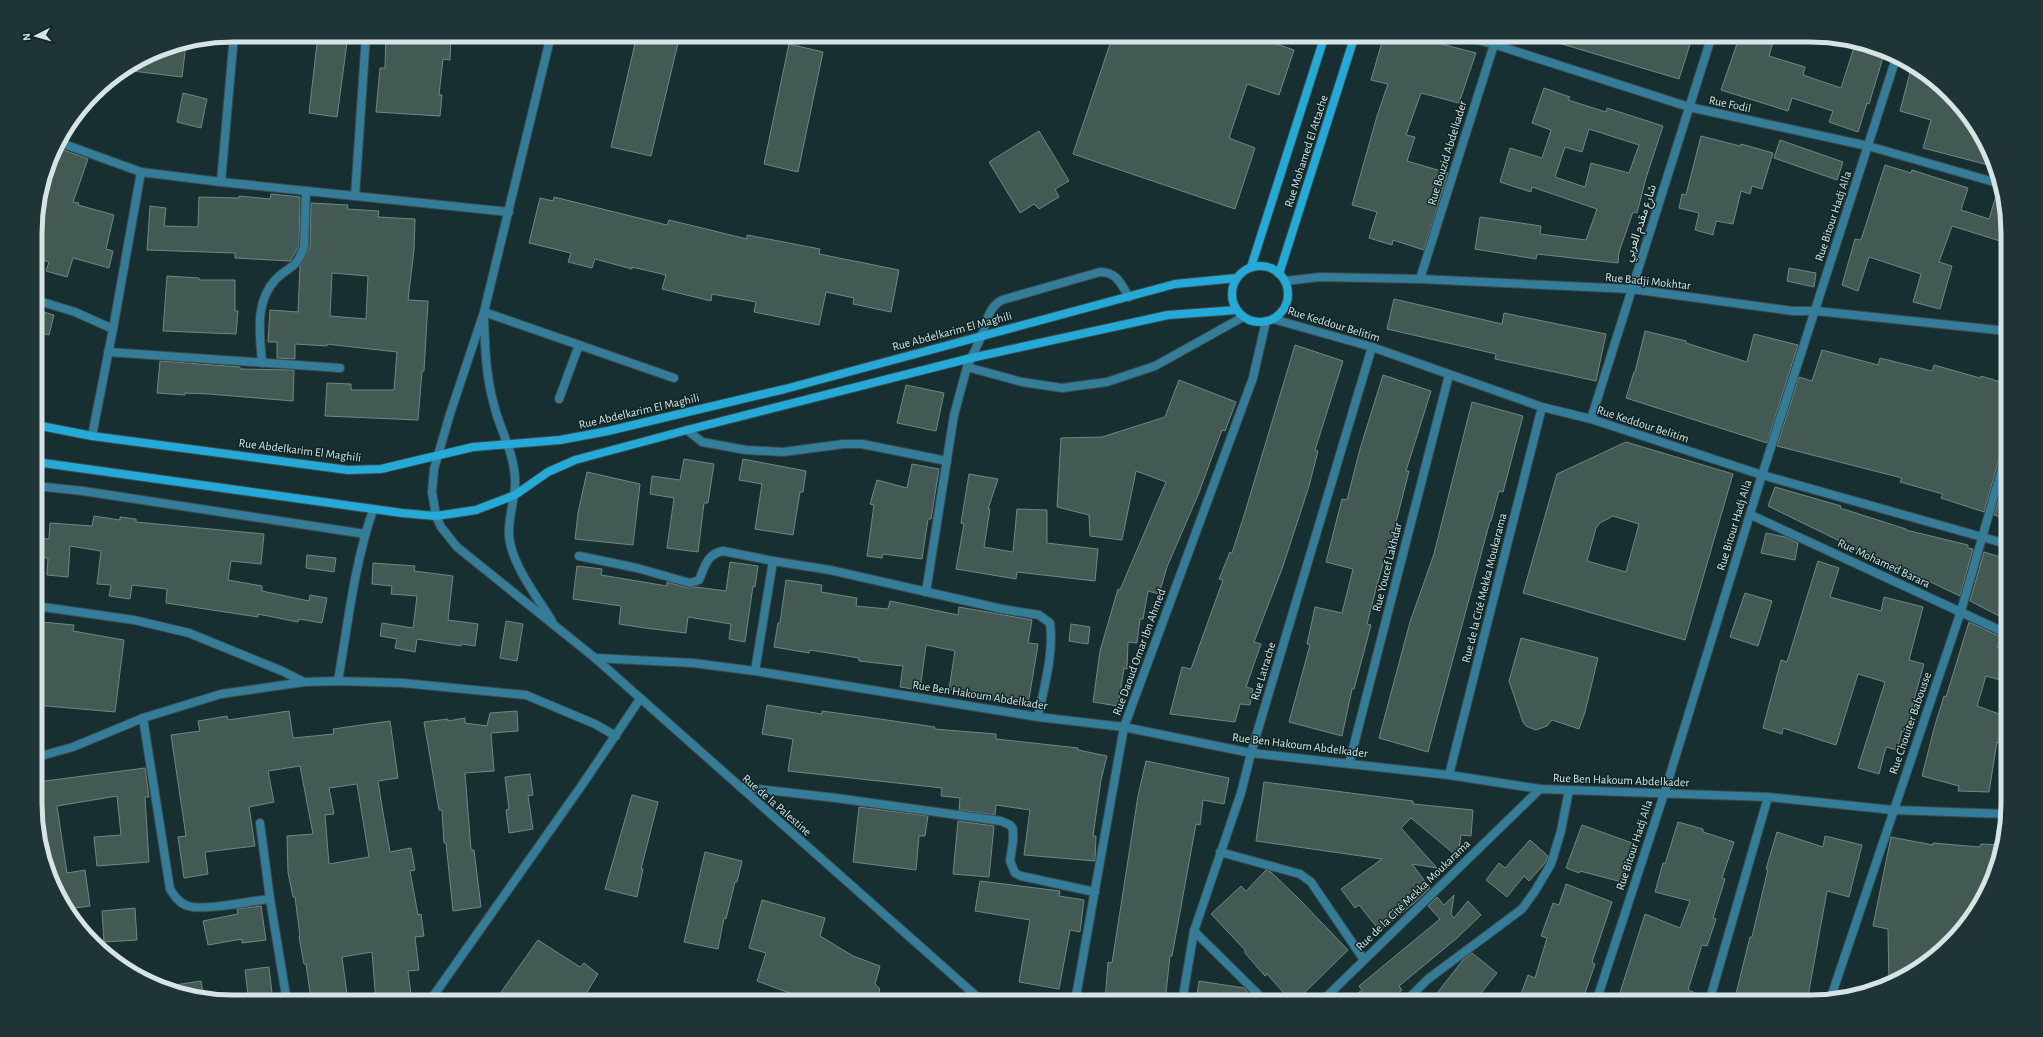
<svg xmlns="http://www.w3.org/2000/svg" width="2043" height="1037" viewBox="0 0 2043 1037" font-family="'Alegreya Sans','Noto Sans Arabic',sans-serif">
<style>
.building{fill:#425954;stroke:#708883;fill-rule:evenodd}
.lines{fill:none;stroke-linecap:round;stroke-linejoin:round}
.lane-casing{stroke:#374c4e;stroke-width:10}
.street-casing{stroke:#374c4e;stroke-width:10}
.secondary-casing{stroke:#374c4e;stroke-width:10}
.lane{stroke:#357c98;stroke-width:8}
.street{stroke:#357c98;stroke-width:8}
.secondary{stroke:#25a9d7;stroke-width:8}
.labels{text-anchor:middle;dominant-baseline:central;stroke-width:3;stroke-linejoin:round;paint-order:stroke}
.street-label{font-size:12px;fill:#d7e4e5;stroke:#0e2527}
.rim{fill:none;stroke:#d7e4e5;stroke-width:5}
</style>
<rect width="100%" height="100%" fill="#182f31"/>
<g class="building">
<polygon points="318,35 348,35 337,117 309,113"/>
<polygon points="386,35 451,35 450,60 443,59 439,95 442,95 440,116 376,112 380,68 385,68"/>
<polygon points="637,35 680,35 651,156 611,147"/>
<polygon points="1113,35 1251,35 1294,50 1279,95 1247,84 1229,138 1255,148 1235,209 1073,154"/>
<polygon points="1384,35 1407,35 1476,53 1459,103 1421,93 1406,135 1415,137 1407,161 1448,173 1424,250 1393,240 1392,245 1369,238 1377,212 1352,205 1377,116 1388,84 1371,80"/>
<polygon points="1542,35 1623,35 1637,40 1639,35 1682,35 1692,38 1679,79 1542,38"/>
<polygon points="1740,35 1775,35 1769,56 1805,67 1803,75 1841,88 1856,41 1885,51 1869,104 1867,103 1858,132 1829,122 1833,111 1792,98 1788,111 1721,90"/>
<polygon points="186,44 182,77 124,70 157,50"/>
<polygon points="789,44 823,52 798,172 764,164"/>
<polygon points="1912,65 1941,84 1975,123 1996,167 1923,148 1931,120 1900,111"/>
<path d="M1544,88L1570,97L1568,100L1606,112L1607,108L1663,126L1646,178L1637,213L1633,212L1619,252L1618,263L1537,254L1536,259L1475,249L1480,217L1541,226L1540,234L1586,240L1597,209L1532,187L1531,192L1500,182L1510,148L1542,158L1551,130L1532,123ZM1589,129L1639,145L1629,173L1591,163L1585,187L1555,177L1565,147L1582,152Z"/>
<polygon points="183,93 207,99 201,128 177,122"/>
<polygon points="1039,131 1069,181 1055,189 1059,197 1039,209 1034,204 1020,213 989,162"/>
<polygon points="1701,136 1740,146 1741,144 1773,153 1762,189 1752,186 1750,194 1741,191 1733,224 1716,221 1713,235 1695,230 1699,213 1679,208 1682,194 1686,195"/>
<polygon points="1780,140 1843,162 1837,180 1774,158"/>
<polygon points="55,147 88,159 73,202 79,203 78,205 114,215 106,249 113,251 109,268 73,258 67,277 46,271 49,262 36,258 35,219"/>
<polygon points="1885,165 1911,173 1912,170 1968,188 1961,210 1989,219 1998,189 2002,189 2006,207 2006,221 2000,241 1952,226 1939,262 1952,266 1940,309 1913,302 1921,274 1869,257 1858,291 1842,285 1855,239 1861,240"/>
<polygon points="271,194 300,197 299,246 290,261 235,258 235,253 147,250 150,206 166,208 164,226 198,227 199,197 239,198 239,196 270,199"/>
<polygon points="554,197 667,225 669,220 747,239 747,235 820,249 819,254 899,270 891,312 853,304 854,298 826,292 819,325 754,312 756,302 712,294 711,301 662,289 666,275 632,267 632,269 595,259 592,268 568,262 571,253 529,243 540,198 553,201"/>
<path d="M311,203L348,205L347,209L379,211L378,217L415,219L414,250L408,300L428,301L424,371H422L418,420L325,416L327,383L351,384V390H394L397,352L327,344V346L295,344V359L277,358V342H268L270,310L298,312L300,266L310,247ZM332,273L368,276L366,319L330,316Z"/>
<polygon points="1789,268 1816,273 1814,287 1787,281"/>
<polygon points="167,276 199,278 199,280 235,280 235,311 238,311 236,334 163,331"/>
<polygon points="1394,299 1502,324 1504,313 1606,334 1596,381 1495,359 1496,354 1387,329"/>
<polygon points="36,310 54,315 49,335 36,332"/>
<polygon points="1645,331 1686,341 1686,343 1747,362 1754,334 1798,345 1767,443 1626,398 1634,372 1635,372"/>
<polygon points="1295,345 1343,361 1315,450 1318,451 1309,486 1283,566 1254,642 1261,644 1246,687 1253,689 1250,705 1240,704 1235,722 1170,714 1182,667 1191,669 1223,580 1219,579 1230,552 1232,553 1246,509"/>
<polygon points="1822,350 1878,365 1880,358 1932,371 1934,365 1980,378 1981,376 2007,384 2007,412 2000,432 2007,433 2007,446 2002,449 1984,512 1941,498 1943,494 1900,482 1902,478 1777,446 1799,377 1812,381"/>
<polygon points="160,361 240,367 240,369 294,370 293,401 209,394 185,393 185,395 157,393"/>
<polygon points="1383,375 1431,391 1406,471 1409,471 1391,542 1389,542 1376,589 1367,624 1371,625 1354,689 1352,689 1342,736 1289,722 1310,645 1307,644 1315,607 1342,613 1353,569 1326,562 1342,499 1347,500 1360,449"/>
<polygon points="1179,380 1236,402 1225,431 1222,430 1198,495 1167,567 1159,594 1148,591 1143,619 1140,619 1137,643 1128,642 1127,669 1124,668 1118,706 1093,702 1100,651 1118,589 1120,590 1166,482 1136,471 1122,540 1090,536 1089,515 1057,507 1061,438 1102,437 1165,417"/>
<polygon points="906,385 944,393 936,431 897,423"/>
<polygon points="1472,402 1523,416 1503,492 1499,491 1491,521 1490,521 1428,752 1379,738 1410,622 1434,554"/>
<path d="M1626,442L1733,474L1685,640L1523,593L1557,474ZM1613,516L1639,524L1626,572L1587,561L1596,528L1600,523Z"/>
<polygon points="684,459 714,464 708,503 704,503 698,552 667,548 674,498 650,494 652,476 680,480"/>
<polygon points="743,459 806,471 803,492 800,492 793,535 755,529 762,484 739,480"/>
<polygon points="912,464 939,469 931,519 928,519 922,559 883,554 882,558 867,556 874,505 870,504 877,480 907,488"/>
<polygon points="2007,471 2007,519 1994,515"/>
<polygon points="587,472 640,484 633,545 575,539 578,513"/>
<polygon points="969,474 998,479 988,509 990,509 984,547 1013,552 1017,509 1047,510 1047,543 1098,549 1095,581 1017,572 1016,579 956,569 964,524 961,523"/>
<polygon points="1775,487 1841,506 1840,508 1906,529 1906,530 1968,545 1968,548 1973,549 1960,596 1897,566 1897,569 1768,506"/>
<polygon points="94,516 120,520 120,517 136,519 136,522 264,534 261,564 231,561 228,580 262,586 262,591 309,601 310,595 327,598 322,623 299,619 298,622 258,614 258,617 166,603 167,589 132,585 130,599 109,596 111,585 97,584 101,551 70,546 68,577 47,575 48,558 37,558 38,538 49,539 50,523 92,526"/>
<polygon points="1766,533 1785,537 1798,543 1795,560 1761,553"/>
<polygon points="1984,552 2007,559 2007,620 1970,601"/>
<polygon points="307,555 336,558 334,572 306,568"/>
<polygon points="1818,561 1839,568 1830,597 1881,611 1884,597 1923,607 1909,660 1924,664 1905,732 1902,731 1897,750 1886,747 1879,774 1858,768 1885,682 1858,674 1836,745 1783,728 1782,734 1763,728 1781,660 1787,662"/>
<polygon points="730,562 758,566 755,587 753,586 745,642 729,639 731,624 688,617 686,633 645,628 619,624 621,606 573,599 577,566 602,569 601,575 667,586 667,582 688,588 696,587 726,591"/>
<polygon points="373,563 415,566 414,571 453,576 448,620 478,624 475,646 462,644 461,646 417,639 415,652 395,648 397,639 380,636 382,623 413,628 417,596 391,594 392,586 372,584"/>
<polygon points="786,580 822,585 821,592 857,598 856,606 888,609 890,601 958,615 959,607 1032,620 1028,643 1038,644 1028,705 984,699 985,695 949,689 955,651 926,645 920,690 900,687 903,666 859,661 859,658 810,650 809,653 774,647 778,623 780,623"/>
<polygon points="1745,593 1772,601 1758,646 1730,637"/>
<polygon points="506,621 523,624 517,661 500,658"/>
<polygon points="42,622 74,625 73,631 124,640 115,712 36,705 40,662 37,662"/>
<polygon points="1969,622 2001,637 1997,647 2008,651 2008,682 1986,676 1977,706 2008,717 2008,730 2003,745 1997,742 1989,792 1958,791 1959,786 1922,776 1935,725 1944,696 1946,697"/>
<polygon points="1071,624 1090,627 1088,644 1069,641"/>
<polygon points="1521,638 1598,658 1585,712 1579,729 1552,720 1547,726 1536,730 1526,726 1523,722 1509,681"/>
<polygon points="767,705 822,714 822,711 866,717 935,727 934,729 996,734 996,739 1078,748 1078,750 1107,756 1101,780 1093,836 1096,836 1095,861 1024,855 1030,810 996,805 995,815 959,810 960,798 941,796 942,788 788,771 793,739 762,734"/>
<path d="M289,711L293,738L334,734L333,729L390,721L398,778L378,781L382,807L390,852L411,848L415,870L410,871L418,915L421,914L424,936L415,937L419,970L408,971L412,1002H376L372,952L342,957L347,994L311,999L306,964H304L299,937L300,936L295,897H293L288,872L287,836L313,834L300,766L268,771L274,802L249,807L255,846L205,852L208,874L184,878L178,837L186,836L171,735L200,731L198,721L227,716L228,720ZM357,784L369,857L329,864L325,815L334,814L329,788Z"/>
<polygon points="517,711 518,731 491,733 494,771 465,773 471,850 474,850 481,907 453,911 446,843 444,843 442,810 439,810 424,722 448,719 448,721 465,718 465,723 487,726 490,713"/>
<polygon points="1146,761 1229,778 1224,804 1203,800 1200,825 1196,824 1172,956 1170,956 1165,1002 1105,1002 1108,962 1112,963 1138,796"/>
<polygon points="145,768 149,797 145,797 149,862 97,866 94,837 121,835 117,796 57,806 67,873 85,870 90,906 67,909 50,880 37,830 37,782"/>
<polygon points="530,774 533,795 528,796 533,829 509,833 506,810 509,809 505,777"/>
<polygon points="1264,782 1413,801 1413,804 1473,810 1471,836 1461,835 1458,857 1411,818 1401,828 1437,868 1412,864 1430,888 1414,903 1380,931 1359,905 1355,908 1341,889 1382,859 1256,841"/>
<polygon points="632,795 658,802 641,869 643,869 637,897 605,889"/>
<polygon points="859,807 928,816 925,836 919,836 916,870 853,862"/>
<polygon points="958,821 994,826 989,877 953,874"/>
<polygon points="1678,822 1703,829 1703,832 1734,842 1722,878 1725,879 1713,918 1716,919 1707,946 1702,945 1688,990 1705,997 1704,1002 1617,1002 1645,914 1680,928 1690,901 1655,892 1663,863 1665,864"/>
<polygon points="1582,825 1635,844 1622,882 1580,871 1579,873 1566,868"/>
<polygon points="1777,832 1823,847 1825,836 1862,845 1849,897 1827,891 1807,1002 1762,996 1761,1002 1734,1002 1750,937 1752,937 1768,869 1766,869"/>
<polygon points="1891,837 1933,845 1933,843 1980,847 1981,844 2003,845 2001,855 1988,892 1959,934 1920,969 1889,984 1888,929 1873,926"/>
<polygon points="1530,840 1548,856 1546,862 1529,881 1524,876 1507,897 1486,880 1499,863 1505,868"/>
<polygon points="705,852 742,861 737,882 735,882 726,919 724,918 718,949 684,942"/>
<polygon points="1266,870 1271,872 1298,898 1348,950 1295,1002 1292,1002 1267,974 1265,976 1245,953 1245,950 1211,914 1241,886 1246,891"/>
<polygon points="980,881 1060,891 1059,896 1084,900 1080,932 1070,930 1059,989 1019,982 1030,920 975,911"/>
<polygon points="1566,884 1612,902 1592,962 1595,964 1582,1002 1541,1002 1521,994 1528,975 1535,978 1547,938 1541,936 1553,903 1559,905"/>
<polygon points="1454,895 1451,914 1454,918 1468,901 1481,915 1457,938 1399,986 1402,990 1388,1002 1346,1002 1362,990 1359,986 1440,919 1428,906 1437,897 1444,905"/>
<polygon points="762,900 825,918 820,936 853,956 880,966 875,984 880,989 876,1002 814,1002 757,981 766,953 749,948"/>
<polygon points="261,906 266,940 242,943 242,939 208,945 203,921 238,914 237,909"/>
<polygon points="135,908 137,940 104,942 102,911"/>
<polygon points="538,940 580,967 584,963 598,974 581,1002 494,1002"/>
<polygon points="1472,953 1497,973 1474,1002 1430,1002 1463,960"/>
<polygon points="269,967 273,1002 249,1002 245,970"/>
<polygon points="201,981 204,999 194,998 161,987"/>
<polygon points="1199,981 1244,988 1247,991 1245,1002 1196,1002"/>
</g>
<g class="lines">
<defs>
<g id="lane">
<path d="M982,335C986,322 989,307 1002,300L1100,272C1117,272 1121,284 1129,297"/>
<polyline points="967,367 1022,382 1062,388 1107,382 1155,366 1243,317"/>
<polyline points="559,399 579,345"/>
</g>
<g id="street">
<polyline points="551,35 484,312 450,414 434,469 432,492 436,516 441,527 457,547 595,658 983,1002"/>
<polyline points="1458,35 1493,44 1689,107 1868,146 2001,184"/>
<polyline points="58,142 141,172 221,182 509,212"/>
<polyline points="221,182 234,35"/>
<polyline points="355,196 366,35"/>
<polyline points="1420,279 1497,35"/>
<polyline points="1285,281 1320,277 1420,279 1631,289 1793,311 1816,311 2007,331"/>
<polyline points="36,300 75,312 113,329"/>
<polyline points="484,312 674,378"/>
<path d="M484,318C485,348 486,377 494,405C499,427 511,446 514,469C518,490 510,508 509,529C507,559 536,595 552,621"/>
<polyline points="1273,319 1372,347 1542,407 1591,419 1762,475 2007,544"/>
<polyline points="108,352 340,368"/>
<path d="M262,363C260,334 254,302 276,279C290,265 295,271 304,247L306,191"/>
<polyline points="1591,419 1712,35"/>
<polyline points="687,430 702,442 746,450 783,452 844,444 862,444 947,461"/>
<polyline points="92,436 113,329 141,172"/>
<polyline points="36,486 83,491 365,534"/>
<polyline points="1751,515 2008,634"/>
<path d="M579,556L637,568L690,583L699,580C705,566 707,554 723,551L773,561"/>
<polyline points="926,592 954,415 967,367 982,335"/>
<polyline points="36,606 134,620 189,633 282,671 304,682"/>
<polyline points="595,658 693,663 755,671 1038,717 1124,727 1251,753 1449,775 1540,789 1768,797 1893,810 2007,814"/>
<path d="M755,671L773,561L830,570L1002,609L1039,615L1050,623C1054,654 1044,687 1038,717"/>
<path d="M338,681C348,624 354,565 373,510"/>
<path d="M143,718L170,889C175,897 179,903 188,906C205,911 250,901 270,899"/>
<polyline points="37,757 73,747 143,718 221,694 304,682 338,681 403,683 526,695 595,724 616,736"/>
<polyline points="1349,764 1449,375"/>
<polyline points="1449,775 1542,407"/>
<polyline points="740,787 836,798 1001,821 1010,825 1013,829 1013,841 1010,861 1015,873 1021,876 1095,892"/>
<polyline points="260,823 270,899 287,1002"/>
<polyline points="1220,852 1300,874 1311,882 1364,960"/>
<polyline points="1194,931 1266,1002"/>
<polyline points="1830,1000 1961,611 2007,451"/>
<polyline points="429,1002 582,785 640,699"/>
<polyline points="1075,1002 1124,727 1253,378 1266,321"/>
<polyline points="1182,1002 1194,931 1241,793 1251,753 1372,347"/>
<polyline points="1321,1002 1540,789"/>
<polyline points="1405,1002 1428,979 1522,909 1535,891 1551,864 1561,831 1569,790"/>
<polyline points="1596,1002 1664,794 1762,475 1897,55"/>
<polyline points="1709,1002 1768,797"/>
</g>
<g id="secondary">
<circle cx="1260" cy="294" r="28"/>
<polyline points="1251,267 1325,35"/>
<polyline points="1279,274 1355,35"/>
<polyline points="36,425 92,436 348,470 381,469 473,447 560,440 608,431 785,389 1175,284 1237,278"/>
<polyline points="36,462 402,513 436,516 476,510 515,495 548,472 575,460 687,430 971,358 1168,315 1237,310"/>
</g>
</defs>
<use href="#lane" class="lane-casing"/>
<use href="#street" class="street-casing"/>
<use href="#secondary" class="secondary-casing"/>
<use href="#lane" class="lane"/>
<use href="#street" class="street"/>
<use href="#secondary" class="secondary"/>
</g>
<g class="labels">
<g class="street-label">
<text transform="translate(1730 104) rotate(12)">Rue Fodil</text>
<text transform="translate(1306 151) rotate(-72)">Rue Mohamed El Attache</text>
<text transform="translate(1447 153) rotate(-73)">Rue Bouzid Abdelkader</text>
<text transform="translate(1833 216) rotate(-72)">Rue Bitour Hadj Alla</text>
<text transform="translate(1640 223) rotate(-72)">شارع مقدم العربي</text>
<text transform="translate(1648 281) rotate(6)">Rue Badji Mokhtar</text>
<text transform="translate(1334 324) rotate(17)">Rue Keddour Belitim</text>
<text transform="translate(952 331) rotate(-15)">Rue Abdelkarim El Maghili</text>
<text transform="translate(639 411) rotate(-13)">Rue Abdelkarim El Maghili</text>
<text transform="translate(1643 424) rotate(18)">Rue Keddour Belitim</text>
<text transform="translate(300 450) rotate(7)">Rue Abdelkarim El Maghili</text>
<text transform="translate(1734 525) rotate(-73)">Rue Bitour Hadj Alla</text>
<text transform="translate(1884 563) rotate(25)">Rue Mohamed Barara</text>
<text transform="translate(1387 567) rotate(-76)">Rue Youcef Lakhdar</text>
<text transform="translate(1484 588) rotate(-76)">Rue de la Cité Mekka Moukarama</text>
<text transform="translate(1139 652) rotate(-70)">Rue Daoud Omar Ibn Ahmed</text>
<text transform="translate(1263 671) rotate(-73)">Rue Latrache</text>
<text transform="translate(980 695) rotate(9)">Rue Ben Hakoum Abdelkader</text>
<text transform="translate(1910 723) rotate(-71)">Rue Chouiter Babousse</text>
<text transform="translate(1300 745) rotate(7)">Rue Ben Hakoum Abdelkader</text>
<text transform="translate(1621 780) rotate(2)">Rue Ben Hakoum Abdelkader</text>
<text transform="translate(777 805) rotate(41)">Rue de la Palestine</text>
<text transform="translate(1634 845) rotate(-72)">Rue Bitour Hadj Alla</text>
<text transform="translate(1413 895) rotate(-44)">Rue de la Cité Mekka Moukarama</text>
</g>
</g>
<path d="M0 0H2043V1037H0ZM233 42H1810A191 191 0 0 1 2001 233V804A191 191 0 0 1 1810 995H233A191 191 0 0 1 42 804V233A191 191 0 0 1 233 42Z" fill="#1e3436" fill-rule="evenodd"/>
<path class="rim" d="M233 42H1810A191 191 0 0 1 2001 233V804A191 191 0 0 1 1810 995H233A191 191 0 0 1 42 804V233A191 191 0 0 1 233 42Z"/>
<g transform="translate(36 36) rotate(264)" stroke="#0e2527" stroke-width="3" paint-order="stroke">
<path d="M0-3L7 15L0 10L-7 15Z" fill="#d7e4e5"/>
<text y="-6" font-size="11" font-weight="bold" text-anchor="middle" fill="#d7e4e5">N</text>
</g>
</svg>
